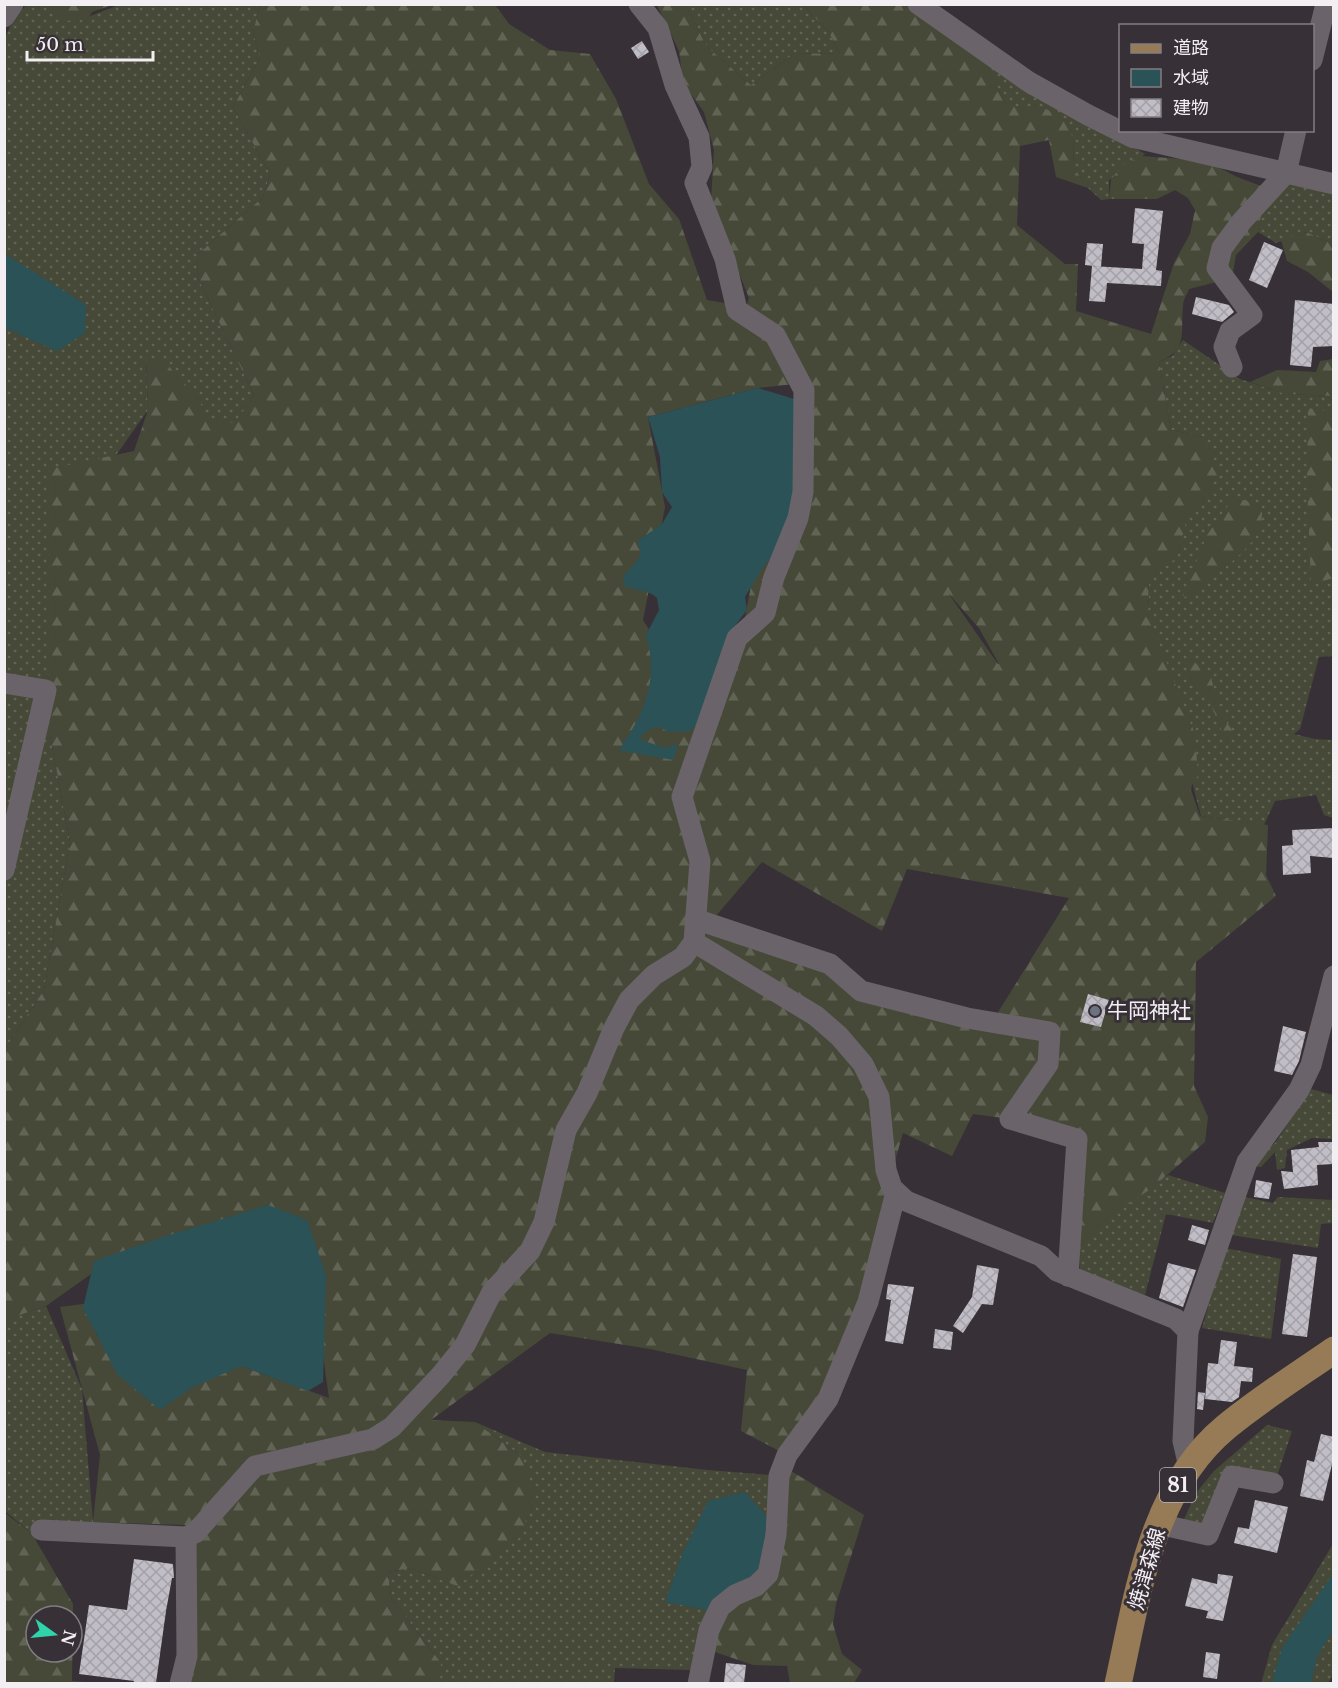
<svg xmlns="http://www.w3.org/2000/svg" width="1338" height="1688" viewBox="0 0 1338 1688" font-family="'Libre Baskerville','Noto Sans JP',serif">
<style>
.grass{fill:url(#grass-dots)}
.forest{fill:url(#forest-firs);fill-rule:evenodd}
.water{fill:#2a5257}
.building{fill:url(#building-cross-hatch)}
.lines{fill:none;stroke-linecap:round;stroke-linejoin:round}
.minor{stroke:#6a646a;stroke-width:21}
.major{stroke:#977b56;stroke-width:27}
.worship-dot{fill:#6b7280;stroke:#373137;stroke-width:2}
.labels{text-anchor:middle;dominant-baseline:central;stroke-width:6;stroke-linejoin:round;paint-order:stroke}
.shield{fill:#373137;stroke:#bab5ba;stroke-width:1.5}
.shield-label{font-size:20px;font-weight:bold;fill:#f2eef2}
.poi-label{font-size:21px;fill:#f2eef2;stroke:#373137;text-anchor:start}
.street-label{font-size:21px;fill:#f2eef2;stroke:#373137}
</style>
<defs>
<pattern id="grass-dots" width="8" height="8" patternUnits="userSpaceOnUse" patternTransform="scale(1.5)"><rect width="8" height="8" fill="#464937"/><path d="M2 2h.1M6 6h.1" fill="none" stroke="#616454" stroke-width="1.8" stroke-linecap="round"/></pattern>
<pattern id="forest-firs" width="22" height="20" patternUnits="userSpaceOnUse" patternTransform="scale(1.5)"><rect width="22" height="20" fill="#464937"/><path d="M5 1l3.5 6h-7zM16 11l3.5 6h-7z" fill="#616454"/></pattern>
<pattern id="building-cross-hatch" width="8" height="8" patternUnits="userSpaceOnUse" patternTransform="scale(1.5)"><rect width="8" height="8" fill="#c1bdc6"/><path d="M0 0l8 8M0 8l8-8" fill="none" stroke="#a3a0a7"/></pattern>
</defs>
<rect width="100%" height="100%" fill="#373137"/>
<g class="grass">
<polygon points="26,5 58,5 77,21 119,5 260,5 253,32 260,58 233,107 270,174 263,197 197,255 198,278 254,395 235,424 208,419 196,396 146,362 148,410 99,479 50,735 70,842 44,990 5,1049 4,39 13,21"/>
<polygon points="684,5 803,5 828,31 840,54 795,53 751,85 706,46 689,10"/>
<polygon points="979,51 1145,154 1109,180 1109,199 1101,200 1088,188 1074,168 1073,139 1007,106"/>
<polygon points="1284,176 1333,189 1333,244 1306,232 1276,243 1258,232 1263,200"/>
<polygon points="1183,340 1240,379 1286,394 1333,396 1333,656 1319,657 1300,729 1294,734 1315,739 1333,740 1333,771 1329,771 1333,772 1333,818 1324,815 1316,795 1275,801 1264,825 1201,816 1148,615 1149,576 1168,564 1203,437 1171,430 1159,362 1172,356"/>
<polygon points="1311,1089 1333,1095 1333,1139 1312,1138 1287,1150 1285,1168 1277,1170 1275,1152 1261,1167 1257,1167 1262,1152 1275,1143"/>
<polygon points="1168,1175 1225,1193 1213,1223 1166,1214 1145,1295 1080,1271 1079,1250 1099,1224"/>
<polygon points="1245,1197 1273,1203 1278,1197 1333,1200 1333,1223 1321,1224 1318,1248 1231,1235"/>
<polygon points="1225,1248 1281,1259 1271,1339 1202,1328"/>
<polygon points="46,1306 82,1389 93,1522 32,1534 5,1511 4,1320"/>
<polygon points="475,1422 545,1452 708,1470 769,1475 777,1524 693,1670 615,1668 614,1683 437,1683 435,1655 391,1598 388,1572 411,1568 457,1586 520,1455"/>
<polygon points="1267,1425 1292,1431 1276,1479 1235,1472 1204,1528 1181,1526 1196,1493 1214,1471"/>
<polygon points="1333,1544 1333,1675 1328,1683 1261,1684 1272,1645"/>
</g>
<g class="forest">
<path d="M50,5V4L112,5L92,12L88,19C71,22 60,23 49,9Z"/>
<path d="M260,5H495L509,24L550,50L590,54L616,99L649,184L679,219L707,300L736,305L782,354L795,384L758,388L648,417L665,507L643,620L658,644L655,669L663,675L666,681L743,628L753,575L810,483L807,385L768,321L745,310L749,298L711,202L714,150L704,112L683,83L679,51L657,5H684L689,10L706,46L751,85L795,53L840,54L828,31L803,5H918L976,45L1007,106L1044,108L1067,120L1073,139L1074,168L1088,188L1056,177L1049,140L1020,146L1017,225L1065,264H1078L1076,311L1151,334L1174,263L1190,234L1195,210L1188,198L1175,190L1157,199H1109L1111,179L1123,165L1141,156L1182,159L1216,166L1237,177L1261,186L1265,194L1258,232L1236,255L1232,278L1189,289C1187,294 1183,300 1183,306C1180,333 1189,349 1159,362L1171,430L1203,437L1219,469L1207,500L1188,514L1177,558L1149,577L1148,615L1195,734L1198,776L1192,784L1191,790L1200,816L1268,825L1266,875L1276,896L1196,962L1194,1086L1208,1117L1205,1142L1152,1188L1099,1224L1069,1264L1077,1139L1010,1119L973,1114L952,1156L903,1133L882,1206L878,1253L868,1302L828,1399L787,1455L741,1431L747,1370L650,1349L550,1333L431,1420L475,1422L520,1455L536,1495L519,1538L457,1586L411,1568L388,1572L391,1598L441,1663L440,1683H188L193,1659L185,1525L93,1522L100,1455L60,1307L91,1303L97,1336L126,1366L171,1383L241,1366L329,1398L320,1333L326,1275L274,1224L268,1205L91,1274L46,1306L5,1320V1049L44,990L70,842L50,735V469L134,451L148,410L146,362L162,359L196,396L209,419L235,423L254,395L198,278L197,255L263,197L270,174L233,107L260,58L253,32ZM948,593L979,628L999,664H998ZM762,862L882,931L907,869L1069,898L997,1014L869,994L830,964L709,924Z"/>
<polygon points="1306,232 1333,244 1333,292 1308,272 1287,261 1281,240"/>
<polygon points="1333,359 1333,396 1286,394 1250,382 1277,370 1316,372 1320,361"/>
<polygon points="1308,408 1334,412 1333,578 1311,585 1307,481"/>
<path d="M1234,497L1262,506C1262,516 1262,525 1258,533C1244,557 1203,584 1181,600L1207,535Z"/>
<polygon points="1190,659 1210,674 1221,714 1234,733 1225,740 1209,699 1186,673"/>
<polygon points="786,1468 864,1515 836,1604 833,1624 842,1654 862,1670 854,1683 790,1683 787,1666 753,1665 712,1651 725,1611 749,1590"/>
<path d="M4,1512L32,1534L73,1604L72,1681L98,1683H5ZM36,1616H72V1652H36Z"/>
</g>
<g class="water">
<polygon points="5,254 86,305 85,333 57,351 5,328"/>
<path d="M758,388L804,402L803,463L781,547L763,567L745,597L747,610L734,627L699,722L690,731L669,732L659,727L650,729L641,736V740L666,748L675,745H678L673,760L619,750C645,712 659,681 646,635L659,610L657,598C646,588 638,592 625,586L623,577L639,558L641,551L638,545L639,540L662,524L672,507L662,492L660,457L648,417Z"/>
<polygon points="268,1205 307,1220 326,1275 323,1382 308,1391 241,1366 191,1388 160,1410 117,1374 83,1308 94,1261 166,1236"/>
<polygon points="745,1492 767,1517 762,1570 754,1583 716,1596 708,1610 665,1602 682,1555 708,1501"/>
<polygon points="1333,1574 1333,1630 1317,1657 1311,1683 1272,1683 1282,1648"/>
</g>
<g class="building">
<polygon points="642,41 649,52 638,59 631,48"/>
<polygon points="1135,208 1163,211 1156,270 1162,271 1161,286 1107,283 1105,302 1089,301 1092,266 1142,269 1144,244 1132,243"/>
<polygon points="1264,242 1283,250 1267,288 1249,280"/>
<polygon points="1087,243 1103,244 1101,267 1085,265"/>
<polygon points="1196,297 1229,305 1234,312 1222,322 1192,314"/>
<polygon points="1295,300 1334,304 1334,346 1313,347 1311,367 1290,365"/>
<polygon points="1334,828 1334,858 1310,856 1311,873 1283,875 1282,846 1293,845 1292,830"/>
<polygon points="1088,994 1109,1000 1101,1027 1080,1022"/>
<polygon points="1283,1026 1306,1032 1299,1061 1292,1075 1274,1071"/>
<polygon points="1318,1142 1332,1142 1333,1164 1317,1165 1318,1185 1284,1189 1281,1171 1293,1172 1291,1150 1319,1147"/>
<polygon points="1256,1180 1272,1183 1269,1199 1254,1197"/>
<polygon points="1192,1225 1209,1230 1205,1245 1188,1240"/>
<polygon points="1293,1254 1317,1257 1307,1337 1282,1334"/>
<polygon points="1168,1263 1196,1270 1183,1307 1159,1298"/>
<polygon points="977,1265 999,1269 993,1305 982,1304 963,1333 953,1326 972,1297"/>
<polygon points="888,1284 914,1287 903,1344 885,1341 891,1300 886,1299"/>
<polygon points="935,1329 953,1332 951,1350 933,1348"/>
<polygon points="1221,1340 1237,1342 1234,1366 1253,1368 1252,1382 1241,1381 1239,1397 1232,1402 1205,1399 1208,1363 1218,1364"/>
<polygon points="1198,1392 1205,1393 1203,1410 1197,1409"/>
<polygon points="1321,1434 1334,1437 1334,1456 1323,1501 1300,1496 1307,1460 1314,1462"/>
<polygon points="1255,1500 1288,1507 1277,1553 1234,1543 1238,1527 1249,1529"/>
<polygon points="134,1559 173,1564 174,1578 172,1578 166,1611 156,1683 133,1683 134,1681 79,1674 89,1605 127,1610"/>
<polygon points="1218,1574 1233,1576 1223,1621 1206,1618 1208,1611 1185,1606 1192,1578 1217,1584"/>
<polygon points="1206,1652 1220,1654 1217,1679 1203,1677"/>
<polygon points="726,1663 746,1665 744,1683 724,1683"/>
</g>
<g class="lines">
<g class="minor">
<polyline points="918,4 1029,82 1088,115 1132,137 1334,184"/>
<polyline points="4,17 13,4"/>
<polyline points="1312,60 1326,4"/>
<polyline points="1232,367 1224,347 1230,331 1252,315 1217,268 1222,248 1242,221 1286,173 1296,130"/>
<polyline points="4,683 46,690 4,870"/>
<polyline points="695,919 830,964 861,991 967,1018 1050,1032 1048,1064 1010,1119 1077,1139 1068,1276"/>
<polyline points="694,942 816,1016 839,1036 863,1064 879,1097 886,1170 892,1188 906,1201 1041,1256 1057,1271 1176,1319 1188,1331 1183,1441 1189,1467"/>
<polyline points="1188,1331 1247,1162 1299,1090 1311,1065 1334,976"/>
<polyline points="1158,1524 1208,1535 1232,1476 1273,1483"/>
<polyline points="41,1530 186,1537"/>
<polyline points="180,1684 187,1656 186,1537 195,1533 255,1466 373,1439 392,1427 441,1375 465,1345 492,1292 530,1251 544,1222 566,1130 587,1093 614,1028 629,1000 654,975 683,957 694,942 700,861 682,797 737,638 765,613 774,577 798,518 803,492 804,390 775,335 737,310 725,259 695,183 702,167 699,137 675,85 658,28 639,4"/>
<polyline points="698,1684 709,1630 720,1607 735,1595 756,1586 768,1574 776,1535 779,1476 787,1455 828,1399 868,1302 896,1192"/>
</g>
<path class="major" d="M1118,1684C1138,1594 1151,1489 1226,1427C1260,1399 1298,1375 1334,1350"/>
</g>
<circle class="worship-dot" cx="1095" cy="1011" r="6"/>
<g class="labels">
<rect class="shield" x="1160" y="1468" width="36" height="34" rx="4.5"/>
<g class="shield-label">
<text x="1178" y="1485">81</text>
</g>
<g class="poi-label">
<text x="1107" y="1011">牛岡神社</text>
</g>
<g class="street-label">
<text transform="translate(1147 1569) rotate(-74)">焼津森線</text>
</g>
</g>
<rect width="1338" height="1688" fill="none" stroke="#f2eef2" stroke-width="12"/>
<rect x="1119" y="24" width="195" height="108" fill="#373137" stroke="#827d82" stroke-width="1.5"/>
<rect x="1131" y="44" width="30" height="9" fill="#977b56" stroke="#827d82" stroke-width="1.5"/>
<text x="1173" y="54" font-size="18" fill="#f2eef2">道路</text>
<rect x="1131" y="69" width="30" height="18" fill="#2a5257" stroke="#827d82" stroke-width="1.5"/>
<text x="1173" y="84" font-size="18" fill="#f2eef2">水域</text>
<rect x="1131" y="99" width="30" height="18" fill="url(#building-cross-hatch)" stroke="#827d82" stroke-width="1.5"/>
<text x="1173" y="114" font-size="18" fill="#f2eef2">建物</text>
<g transform="translate(54 1634) rotate(105)"><circle r="28" fill="#373137" stroke="#827d82" stroke-width="1.5"/>
<path d="M0-4.5L10 22L0 15L-10 22Z" fill="#30d4aa"/>
<text y="-9" font-size="16" font-weight="bold" text-anchor="middle" fill="#f2eef2">N</text>
</g>
<path d="M27 51v9h126v-9" fill="none" stroke="#f2eef2" stroke-width="3"/>
<text x="36" y="51" font-size="18" fill="#f2eef2" stroke="#373137" stroke-width="4.5" paint-order="stroke">50 m</text>
</svg>
